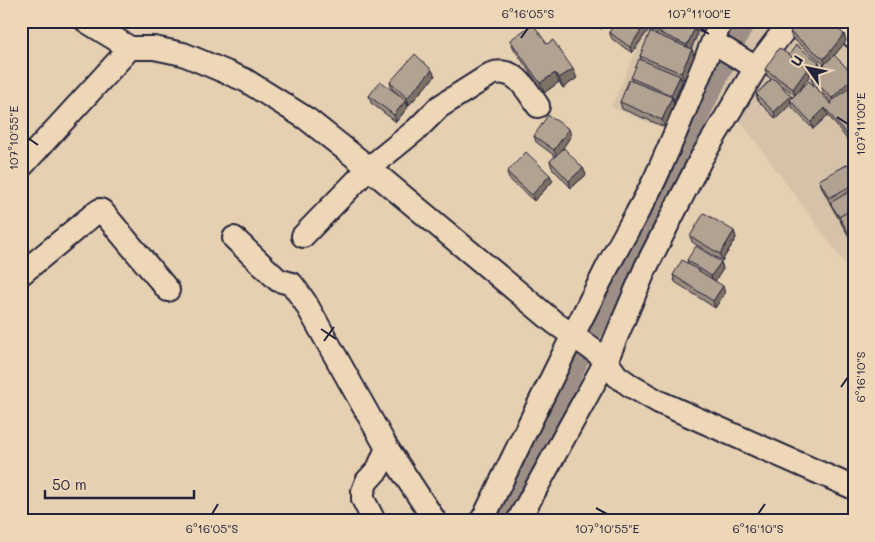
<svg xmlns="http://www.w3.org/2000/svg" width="875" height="542" viewBox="0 0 875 542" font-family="Mali,sans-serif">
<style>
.built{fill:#d6c2a8}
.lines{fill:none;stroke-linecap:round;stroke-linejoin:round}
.canal{stroke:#9d8f86;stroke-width:21}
.street-casing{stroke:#22223b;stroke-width:26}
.street{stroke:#eed7b7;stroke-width:22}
.wall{fill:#998b7e;stroke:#22223b;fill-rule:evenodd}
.shaded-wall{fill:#7d7166;stroke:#22223b}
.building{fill:#b2a292;stroke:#22223b}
.ticks{fill:none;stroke:#22223b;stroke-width:2}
.neatline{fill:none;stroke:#22223b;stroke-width:2}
.ticks-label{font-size:12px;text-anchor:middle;fill:#22223b}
</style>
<rect width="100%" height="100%" fill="#e6d0b2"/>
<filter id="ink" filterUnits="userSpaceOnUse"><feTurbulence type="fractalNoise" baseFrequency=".02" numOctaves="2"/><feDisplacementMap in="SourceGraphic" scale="10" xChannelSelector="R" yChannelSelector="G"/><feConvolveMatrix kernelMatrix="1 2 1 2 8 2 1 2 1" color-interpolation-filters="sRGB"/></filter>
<g filter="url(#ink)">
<polygon class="built" points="649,21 854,21 854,276 725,100 695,142 611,107"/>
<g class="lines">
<polyline class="canal" points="493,521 540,438 745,21"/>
<defs>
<g id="street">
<polyline points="86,21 130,48 154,48 183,54 245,80 307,119 369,168 555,323 596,352 606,361 617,376 631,386 659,402 854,488"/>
<polyline points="840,21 854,37"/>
<polyline points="713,42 748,63 757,66"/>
<polyline points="21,167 130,48"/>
<path d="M303,236L369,168L417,129L439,107L491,74C515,66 526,89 538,106"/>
<polyline points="234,238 278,280 292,284 305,302 387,448 435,521"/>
<polyline points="21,274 94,214 100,210 102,211 168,290"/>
<polyline points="374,521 363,499 363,491 367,481 378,469 387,448"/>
<path d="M481,521L485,515C524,435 562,355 603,276C619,243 639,212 655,179C679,127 700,74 721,21"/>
<polyline points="518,521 606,361 646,267 702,157 757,66 791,21"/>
</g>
</defs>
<use href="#street" class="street-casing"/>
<use href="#street" class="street"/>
</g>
<g class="wall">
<polygon points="590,21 607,21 601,29"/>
<polygon points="654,21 705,21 701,33 696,31 697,35 691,49 694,56 684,80 681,79 682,82 673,101 674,104 665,127 622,109 620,102 632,81 631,78 641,60 640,56 652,32 651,29 654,22 632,53 612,39 609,32"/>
<path d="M790,32L844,34L846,41L834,56L854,75V146L853,147L828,115L813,129L792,107L791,104L776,119L758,101L756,94L771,79L767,76L765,69L789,55L819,62L820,66L815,74L824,64L792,38ZM809,72L814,75L811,78L813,84L831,102V104L800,90L810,75ZM781,85L795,95L791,98Z"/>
<polygon points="510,40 547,44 577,78 563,88 559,82 544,93 514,49"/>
<polygon points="435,76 409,105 406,102 408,107 396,122 371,103 369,96 399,95 392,89 390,82"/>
<polygon points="534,136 571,136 561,150 583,168 586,175 571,188 552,168 550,161 555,156 536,142"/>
<polygon points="854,161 854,245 833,209 823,190 819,180"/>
<polygon points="507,172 553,181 534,201 509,179"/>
<polygon points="734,231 736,238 722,261 692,242 690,236"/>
<polygon points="687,260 721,262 723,269 715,281 725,293 715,308 675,282 673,275 688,264"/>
</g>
<g class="shaded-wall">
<polygon points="599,21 607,21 601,29 598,23"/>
<polygon points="647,21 654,22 632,53 630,47"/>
<polygon points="700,21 705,21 701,33 698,26"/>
<polygon points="695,28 697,35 690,52 687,45"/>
<polygon points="844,34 846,41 826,66 824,59"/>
<polygon points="692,49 694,56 684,80 681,73"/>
<polygon points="819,62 820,66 814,75 813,72"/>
<polygon points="808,68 810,75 796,96 793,89"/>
<polygon points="573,69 577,78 563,88 559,78"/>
<polygon points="432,70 435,76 409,105 407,98"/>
<polygon points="555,73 559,82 544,93 540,83"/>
<polygon points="680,76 682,82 674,101 671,95"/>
<polygon points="854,76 854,85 834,105 832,98"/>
<polygon points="791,96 793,102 790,100 791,104 776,119 774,112"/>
<polygon points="672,97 674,104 665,127 662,120"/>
<polygon points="406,100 408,107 396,122 394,115"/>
<polygon points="825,108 828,115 813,129 811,122"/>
<polygon points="569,129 571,136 557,157 554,150"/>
<polygon points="854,138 854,146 853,147 851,140"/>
<polygon points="583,168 586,175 571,188 569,181"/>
<polygon points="550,175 553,181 534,201 532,195"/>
<polygon points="734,231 736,238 722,261 720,254"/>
<polygon points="721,262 723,269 714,283 711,276"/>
<polygon points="723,286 725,293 715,308 713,301"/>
</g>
<g class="building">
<polygon points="617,21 647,21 630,47 609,32"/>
<polygon points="654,21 679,21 695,28 687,45 651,29"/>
<polygon points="686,21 700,21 698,26"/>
<polygon points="799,21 828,21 844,34 824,59 790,32"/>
<polygon points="533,24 547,44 553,40 573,69 559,78 555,73 540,83 510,40"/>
<polygon points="650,32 692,49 681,73 640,56"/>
<polygon points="796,45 819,62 813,72 789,55"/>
<polygon points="779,48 808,68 793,89 765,69"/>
<polygon points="415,54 432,70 407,98 390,82"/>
<polygon points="834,55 854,75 854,76 832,98 811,78"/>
<polygon points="639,59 680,76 671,95 631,78"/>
<polygon points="773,78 791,96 774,112 756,94"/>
<polygon points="629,80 672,97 662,120 620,102"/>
<polygon points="380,81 406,100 394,115 369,96"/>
<polygon points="809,81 831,104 832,104 831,102 854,84 854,138 851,140 825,108 811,122 790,100"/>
<polygon points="548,115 569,129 554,150 534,136"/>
<polygon points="564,148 583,168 569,181 550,161"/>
<polygon points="526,152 550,175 532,195 507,172"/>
<polygon points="854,161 854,184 829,198 819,180"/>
<polygon points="854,189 854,208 839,217 840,218 830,203"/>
<polygon points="854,208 854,238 852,239 839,217"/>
<polygon points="704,213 734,231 720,254 690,236"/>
<polygon points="696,246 721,262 711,276 687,260"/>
<polygon points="682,260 723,286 713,301 673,275"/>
</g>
</g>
<path class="ticks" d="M699,28L709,34M521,38L528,28M837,117L848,124M28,138L38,145M321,329L336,339M324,341L334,327M841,387L848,377M596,508L607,514M212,514L218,504M758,514L765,504"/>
<rect width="875" height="542" fill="none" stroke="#eed7b7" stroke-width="55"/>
<g transform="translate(808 68) rotate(303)" stroke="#eed7b7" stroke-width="4" paint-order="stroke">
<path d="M0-4L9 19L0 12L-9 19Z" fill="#22223b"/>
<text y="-8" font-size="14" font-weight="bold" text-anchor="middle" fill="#22223b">U</text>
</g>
<path d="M45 490v8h149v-8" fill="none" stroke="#22223b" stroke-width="2.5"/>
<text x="52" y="490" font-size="15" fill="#22223b" stroke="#eed7b7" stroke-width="4" paint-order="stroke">50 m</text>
<rect x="28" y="28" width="820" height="486" class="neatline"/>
<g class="ticks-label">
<text x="528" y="18">6°16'05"S</text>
<text x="699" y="18">107°11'00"E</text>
<text transform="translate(861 124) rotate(-90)" y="4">107°11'00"E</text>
<text transform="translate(14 138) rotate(-90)" y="4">107°10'55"E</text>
<text transform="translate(861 377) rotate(-90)" y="4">6°16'10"S</text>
<text x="212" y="533">6°16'05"S</text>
<text x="607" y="533">107°10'55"E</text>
<text x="758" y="533">6°16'10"S</text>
</g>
</svg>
